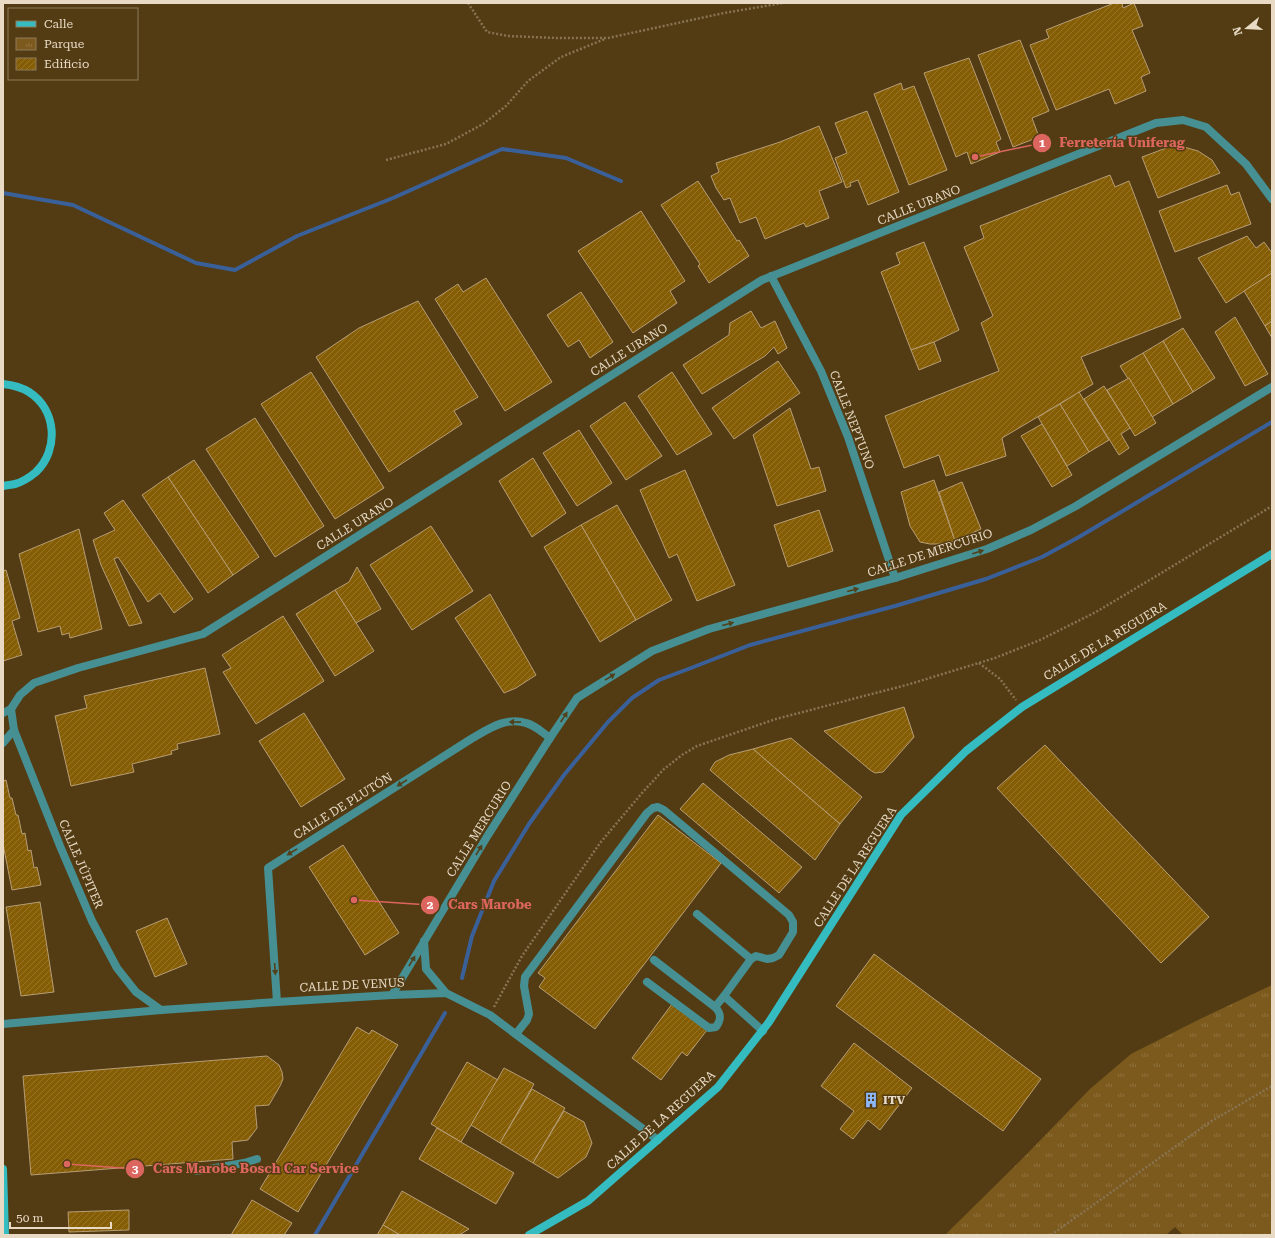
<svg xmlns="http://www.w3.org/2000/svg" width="1275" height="1238" viewBox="0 0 1275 1238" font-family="'Roboto Serif',serif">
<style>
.park{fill:url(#park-tufts)}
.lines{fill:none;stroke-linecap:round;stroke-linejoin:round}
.stream{stroke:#3a609a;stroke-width:4}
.building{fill:url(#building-hatch);stroke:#b79d74}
.path{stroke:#887452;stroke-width:2.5;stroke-dasharray:2 2;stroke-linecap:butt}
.lane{stroke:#469093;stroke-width:8}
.street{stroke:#469093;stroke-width:8}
.secondary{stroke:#35bcc1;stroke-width:8}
.oneway{fill:#52401a}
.labels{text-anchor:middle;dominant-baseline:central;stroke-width:3;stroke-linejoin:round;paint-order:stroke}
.street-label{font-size:12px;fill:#e8dac5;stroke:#533c14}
.poi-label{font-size:12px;font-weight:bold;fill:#e8dac5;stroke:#533c14;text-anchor:start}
.leader{fill:none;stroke:#dc665f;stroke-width:1.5}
.callout-dot{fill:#dc665f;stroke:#533c14;stroke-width:1.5}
.mark-label{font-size:12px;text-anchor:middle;font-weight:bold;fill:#fff}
.callout-label{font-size:13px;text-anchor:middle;font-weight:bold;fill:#dc665f;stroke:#533c14;stroke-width:3;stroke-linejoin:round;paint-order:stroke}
</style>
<defs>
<pattern id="park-tufts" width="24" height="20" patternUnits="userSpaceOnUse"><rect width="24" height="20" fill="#7c5a1d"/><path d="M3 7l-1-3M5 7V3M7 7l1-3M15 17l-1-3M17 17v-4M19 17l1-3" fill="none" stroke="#8f713c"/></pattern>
<pattern id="building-hatch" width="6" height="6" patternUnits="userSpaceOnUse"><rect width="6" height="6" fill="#855d05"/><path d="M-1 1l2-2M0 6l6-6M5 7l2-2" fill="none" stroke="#967428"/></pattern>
</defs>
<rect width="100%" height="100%" fill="#533c14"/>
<polygon class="park" points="1272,985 1272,1235 1183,1235 1175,1227 1166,1235 945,1235 1024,1157 1090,1089 1131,1054 1200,1019"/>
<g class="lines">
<g class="stream">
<polyline points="3,193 73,205 196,263 235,270 297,236 393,198 502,149 566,158 621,181"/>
<polyline points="462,978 472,936 494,881 529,824 564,775 608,722 632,698 659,680 691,668 750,645 895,606 986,579 1042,557 1079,537 1272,422"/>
<polyline points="315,1235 445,1013"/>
</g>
</g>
<g class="building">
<polygon points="1114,3 1122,3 1123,8 1134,3 1143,26 1132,30 1150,73 1141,77 1146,91 1115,104 1109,89 1056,110 1030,45 1049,38 1046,30"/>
<polygon points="1020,40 1049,111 1032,118 1039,137 1013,147 978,55"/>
<polygon points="969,58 1001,139 996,142 1000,152 971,164 967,152 956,157 924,73"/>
<polygon points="901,83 903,90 914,86 947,170 909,185 874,94"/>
<polygon points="867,111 899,192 868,205 858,180 850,183 851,186 846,188 835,158 847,153 835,123"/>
<polygon points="819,126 842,182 819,191 829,218 806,227 804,223 765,239 756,217 740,223 730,198 724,200 716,188 711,176 719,172 716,163 725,160 780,142"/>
<polygon points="1169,147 1184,147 1198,151 1212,160 1220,173 1158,198 1142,157"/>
<polygon points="1110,175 1115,187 1129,181 1181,318 1081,357 1093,384 1002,438 1006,456 946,476 939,455 904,468 885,416 999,371 981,323 993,316 964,247 984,238 980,226"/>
<polygon points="698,181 737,241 739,240 749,256 709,283 698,266 700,264 661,205"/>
<polygon points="1227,185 1231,195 1239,192 1251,224 1175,252 1159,211"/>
<polygon points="641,211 685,281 670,291 677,303 633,333 578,251"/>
<polygon points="1247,236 1256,248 1264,242 1272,253 1272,273 1226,303 1198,258"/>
<polygon points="924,242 959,330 934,342 911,350 881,272 900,264 896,253"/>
<polygon points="1272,273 1272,321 1265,326 1244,291"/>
<polygon points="486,278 552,382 505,411 435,299 458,284 463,292"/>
<polygon points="581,292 613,342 590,358 579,340 568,347 547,315"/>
<polygon points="418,301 478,397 454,411 462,424 389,472 316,357 359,328"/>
<polygon points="751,311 761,328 775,321 787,348 778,354 774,347 765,356 702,394 683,365 729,335 730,323"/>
<polygon points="1235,317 1268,374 1245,386 1215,332"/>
<polygon points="1272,321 1272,338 1265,326"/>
<polygon points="1183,328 1215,378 1193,392 1163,341"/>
<polygon points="1163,341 1193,392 1173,404 1143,353"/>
<polygon points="934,342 941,361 919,370 911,350"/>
<polygon points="1143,353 1173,404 1152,417 1120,366"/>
<polygon points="778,361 800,393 734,439 712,408"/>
<polygon points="311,372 384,488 335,519 261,404"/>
<polygon points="672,372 712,434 677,455 638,396"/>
<polygon points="1129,378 1156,423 1135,436 1107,390"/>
<polygon points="1104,386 1130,428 1121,434 1129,448 1119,455 1084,399"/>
<polygon points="1079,392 1109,440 1089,452 1060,404"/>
<polygon points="625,402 662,456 626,480 590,426"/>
<polygon points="1060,404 1089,452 1067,466 1038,417"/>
<polygon points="790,408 811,469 819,467 826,491 777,506 753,435"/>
<polygon points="255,418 324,526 275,557 206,449"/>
<polygon points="1042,424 1072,475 1052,487 1021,436"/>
<polygon points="579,430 612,483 577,506 543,453"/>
<polygon points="533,458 566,513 532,537 499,481"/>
<polygon points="194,460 259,557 233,575 168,477"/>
<polygon points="685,470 735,585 697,601 677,554 669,558 640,490"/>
<polygon points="168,477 233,575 208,593 142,495"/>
<polygon points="934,480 955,541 939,544 930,544 920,542 910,526 901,492"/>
<polygon points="962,482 981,529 955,541 939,492"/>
<polygon points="123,500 193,599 174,613 160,593 148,602 118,557 114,559 142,623 129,626 101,565 93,540 115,530 104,513"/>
<polygon points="617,505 672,600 636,620 581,525"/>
<polygon points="819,510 833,551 788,567 774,525"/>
<polygon points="581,525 636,620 600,642 544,547"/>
<polygon points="431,526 473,591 412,630 370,565"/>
<polygon points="79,529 102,629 70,638 69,633 62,635 60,626 38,632 19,554"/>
<polygon points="357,567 381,609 356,623 335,590 349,582"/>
<polygon points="6,570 20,618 12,621 22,655 3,661 3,571"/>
<polygon points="335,590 374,651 335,676 296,614"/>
<polygon points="490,594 536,675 516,688 504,693 455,618"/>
<polygon points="283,616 324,681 256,724 223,672 231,668 222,655"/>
<polygon points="205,668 220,734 177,744 178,749 171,751 172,754 132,764 134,772 71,786 55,716 87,708 84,696"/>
<polygon points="904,707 914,737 883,772 875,773 870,770 824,731"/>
<polygon points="304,713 345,779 301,807 259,741"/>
<polygon points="791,738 862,797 840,824 753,749"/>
<polygon points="1045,745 1209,917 1161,963 997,788"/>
<polygon points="753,749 840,824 815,860 710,770 715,762 729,755"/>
<polygon points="6,780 10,798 12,798 16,815 18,815 22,834 25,833 28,851 31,850 34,868 37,867 41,885 12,890 3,844 3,781"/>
<polygon points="703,783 802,867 779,893 680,809"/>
<polygon points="658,815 721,863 595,1029 539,987 545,978 538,973"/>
<polygon points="343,845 399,933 365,955 309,867"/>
<polygon points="40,902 54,992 21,996 6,907"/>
<polygon points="167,918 187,964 155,977 136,931"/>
<polygon points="874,954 1041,1079 1003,1131 836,1006"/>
<polygon points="672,1004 707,1030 687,1056 682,1052 661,1080 632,1058"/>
<polygon points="357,1027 369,1034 372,1030 398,1045 298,1212 260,1189"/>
<polygon points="854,1043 912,1088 880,1130 868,1120 853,1139 840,1129 854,1111 821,1086"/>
<polygon points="267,1056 279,1065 282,1072 283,1079 280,1086 269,1105 255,1106 257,1128 248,1140 232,1142 233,1159 31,1175 23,1076"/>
<polygon points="467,1062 498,1080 461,1142 431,1124"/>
<polygon points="504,1068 534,1084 500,1143 471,1125"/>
<polygon points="532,1089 565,1108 533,1163 500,1143"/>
<polygon points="564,1111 584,1122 592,1143 586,1157 558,1178 533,1163"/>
<polygon points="437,1128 514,1173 496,1204 419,1159"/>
<polygon points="402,1191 469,1229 459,1235 400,1235 383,1225"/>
<polygon points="252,1200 292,1223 284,1235 231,1235"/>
<polygon points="129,1210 129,1230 69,1232 68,1212"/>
<polygon points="383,1225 400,1235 377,1235"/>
</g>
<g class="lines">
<g class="path">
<polyline points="468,3 487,32 508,36 557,38 608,38 724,13 783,3"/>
<polyline points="386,160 446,144 483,124 506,106 528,81 561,57 605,39"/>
<polyline points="979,663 1000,679 1016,700"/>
<polyline points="494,1007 522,956 600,843 642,793 664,769 682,755 697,746 776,719 910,684 995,658 1040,640 1096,612 1158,575 1272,506"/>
<polyline points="1051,1235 1210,1122 1272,1086"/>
</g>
<g class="lane">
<polyline points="697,914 751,959"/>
<polyline points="654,960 715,1007 724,996"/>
<path d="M647,982L709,1028L716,1027C721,1020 722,1014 715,1007"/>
<polyline points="516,1034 527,1020 529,1014 524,986 525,977 647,813 653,808 658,807 664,810 789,915 793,922 793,932 779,955 773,958 767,959 756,956 751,959 724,996 763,1031"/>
<polyline points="197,1171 244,1163 257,1159"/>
</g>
<g class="street">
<polyline points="771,276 821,371 848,437 895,578"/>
<polyline points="11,709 20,695 34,683 78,668 203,634 762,280 1156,123 1183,120 1206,127 1246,164 1272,199"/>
<polyline points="11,709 14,730 60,846 92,921 117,968 136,992 161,1010"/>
<polyline points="3,713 11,709"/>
<polyline points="3,743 14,730"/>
<polyline points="424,941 426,969 446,993"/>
<polyline points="392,995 488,835 550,738 577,698 652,651 709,629 895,578 987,549 1031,530 1076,506 1272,387"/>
<path d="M277,1002L268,868L471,739C487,730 506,716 526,723C535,725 543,733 550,738"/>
<polyline points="3,1024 161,1010 277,1002 392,995 446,993 490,1015 658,1140"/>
</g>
<g class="secondary">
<path d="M3,384C12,385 21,387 29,392C57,410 59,450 36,472C30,477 23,482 15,484C11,485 7,485 3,486"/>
<polyline points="3,1169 5,1235"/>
<polyline points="529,1235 588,1201 718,1087 769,1022 901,815 966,751 1022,707 1272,554"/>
</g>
</g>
<defs><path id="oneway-solid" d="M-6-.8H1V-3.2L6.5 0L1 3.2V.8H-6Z"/></defs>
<g class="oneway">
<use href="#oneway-solid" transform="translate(978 552) rotate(-17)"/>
<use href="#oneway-solid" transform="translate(853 590) rotate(-15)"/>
<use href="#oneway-solid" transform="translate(728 624) rotate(-15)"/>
<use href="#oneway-solid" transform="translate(610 677) rotate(-32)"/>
<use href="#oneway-solid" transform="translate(564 717) rotate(-56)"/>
<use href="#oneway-solid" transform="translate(515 722) rotate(-179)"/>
<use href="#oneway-solid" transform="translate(402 783) rotate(148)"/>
<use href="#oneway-solid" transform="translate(479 850) rotate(-59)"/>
<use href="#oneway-solid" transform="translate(292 852) rotate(148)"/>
<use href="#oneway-solid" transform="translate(412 961) rotate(-59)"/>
<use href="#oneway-solid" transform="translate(275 969) rotate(86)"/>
</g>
<defs>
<symbol id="building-bare" viewBox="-9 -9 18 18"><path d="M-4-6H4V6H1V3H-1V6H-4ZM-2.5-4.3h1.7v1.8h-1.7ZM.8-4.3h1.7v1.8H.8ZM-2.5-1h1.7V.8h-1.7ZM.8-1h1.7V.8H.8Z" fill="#8db9fc" stroke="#533c14" stroke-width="2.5" paint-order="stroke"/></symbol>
</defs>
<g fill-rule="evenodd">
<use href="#building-bare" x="860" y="1089" width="22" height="22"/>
</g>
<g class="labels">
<g class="street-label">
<text transform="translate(919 205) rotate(-22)">CALLE URANO</text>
<text transform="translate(629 350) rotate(-32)">CALLE URANO</text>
<text transform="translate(852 420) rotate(69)">CALLE NEPTUNO</text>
<text transform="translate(355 524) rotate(-32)">CALLE URANO</text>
<text transform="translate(930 553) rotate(-18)">CALLE DE MERCURIO</text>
<text transform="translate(1105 641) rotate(-31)">CALLE DE LA REGUERA</text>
<text transform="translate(343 806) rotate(-32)">CALLE DE PLUTÓN</text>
<text transform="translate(479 829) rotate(-58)">CALLE MERCURIO</text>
<text transform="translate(81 864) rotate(67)">CALLE JÚPITER</text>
<text transform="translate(855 867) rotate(-57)">CALLE DE LA REGUERA</text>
<text transform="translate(352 985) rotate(-3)">CALLE DE VENUS</text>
<text transform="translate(661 1120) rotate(-42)">CALLE DE LA REGUERA</text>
</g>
<g class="poi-label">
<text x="883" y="1100">ITV</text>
</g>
</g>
<path class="leader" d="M975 157L1042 143M354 900L430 905M67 1164L135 1169"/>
<g class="callout-dot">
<circle cx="975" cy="157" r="4"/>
<circle cx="354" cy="900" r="4"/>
<circle cx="67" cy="1164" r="4"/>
<circle cx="1042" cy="143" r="10"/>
<circle cx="430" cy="905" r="10"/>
<circle cx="135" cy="1169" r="10"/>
</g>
<g class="mark-label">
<text x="1042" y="147">1</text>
<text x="430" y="909">2</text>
<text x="135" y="1173">3</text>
</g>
<g class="callout-label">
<text x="1122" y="147">Ferretería Uniferag</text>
<text x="490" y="909">Cars Marobe</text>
<text x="256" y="1173">Cars Marobe Bosch Car Service</text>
</g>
<rect width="1275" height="1238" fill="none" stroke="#e8dac5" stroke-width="8"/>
<rect x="8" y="8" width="130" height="72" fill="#533c14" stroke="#8f7b5b"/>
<rect x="16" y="21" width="20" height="6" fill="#35bcc1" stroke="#8f7b5b"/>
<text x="44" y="28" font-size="12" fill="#e8dac5">Calle</text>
<rect x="16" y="38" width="20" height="12" fill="url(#park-tufts)" stroke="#8f7b5b"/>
<text x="44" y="48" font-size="12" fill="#e8dac5">Parque</text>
<rect x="16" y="58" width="20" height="12" fill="url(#building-hatch)" stroke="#8f7b5b"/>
<text x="44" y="68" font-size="12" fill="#e8dac5">Edificio</text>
<g transform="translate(1247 28) rotate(252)" stroke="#533c14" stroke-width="3" paint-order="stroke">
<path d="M0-3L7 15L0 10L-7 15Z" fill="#e8dac5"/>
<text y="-6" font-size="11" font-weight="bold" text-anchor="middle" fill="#e8dac5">N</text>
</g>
<path d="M10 1222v6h101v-6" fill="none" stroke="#e8dac5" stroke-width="2"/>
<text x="16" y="1222" font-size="12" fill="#e8dac5" stroke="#533c14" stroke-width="3" paint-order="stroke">50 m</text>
</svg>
